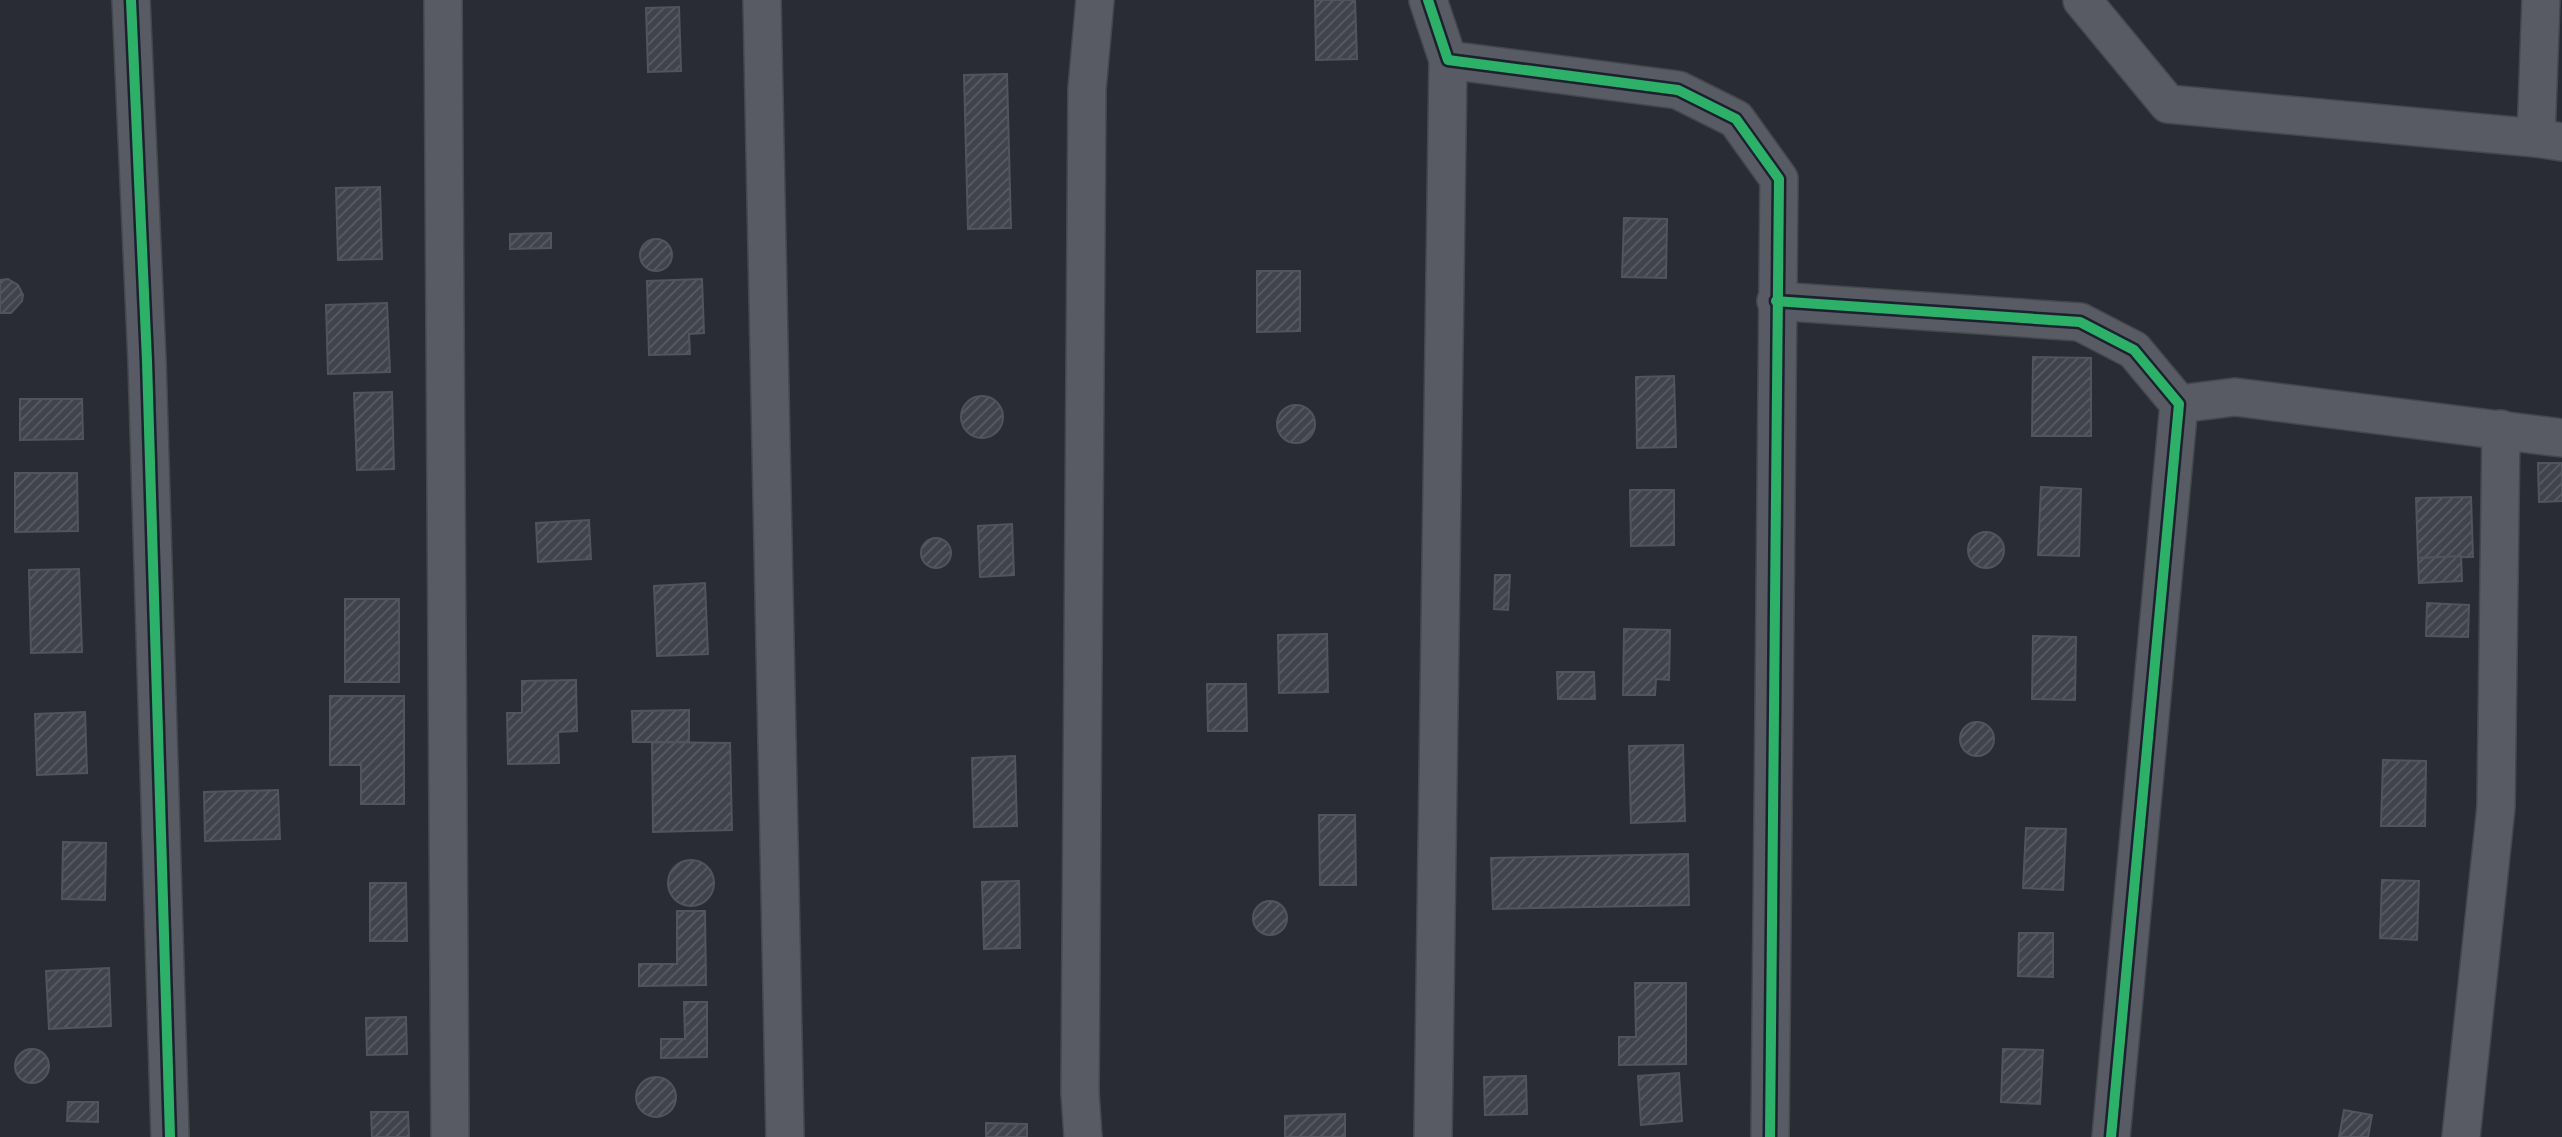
<svg xmlns="http://www.w3.org/2000/svg" width="2562" height="1137" viewBox="0 0 2562 1137" font-family="Montserrat,sans-serif">
<style>
.building{fill:url(#building-hatch);stroke:#51545d;stroke-width:2}
.lines{fill:none;stroke-linecap:round;stroke-linejoin:round}
.street-casing{stroke:#45474f;stroke-width:40}
.street{stroke:#585b63;stroke-width:37}
.cycleway-casing{stroke:#1c2130;stroke-width:15}
.cycleway{stroke:#2db169;stroke-width:10}
</style>
<defs>
<pattern id="building-hatch" width="6" height="6" patternUnits="userSpaceOnUse" patternTransform="scale(1.75)"><rect width="6" height="6" fill="#40434c"/><path d="M-1 1l2-2M0 6l6-6M5 7l2-2" fill="none" stroke="#595c64"/></pattern>
</defs>
<rect width="100%" height="100%" fill="#292c35"/>
<g class="building">
<polygon points="1315,0 1355,0 1357,59 1316,60"/>
<polygon points="679,7 681,71 648,72 646,8"/>
<polygon points="1007,74 1011,228 968,229 964,75"/>
<polygon points="380,187 382,259 338,260 336,188"/>
<polygon points="1624,218 1667,219 1666,278 1622,277"/>
<polygon points="551,233 551,248 510,249 510,234"/>
<circle cx="656" cy="255" r="16"/>
<polygon points="1257,271 1300,271 1300,331 1257,332"/>
<polygon points="8,279 18,285 23,295 22,301 11,313 0,313 0,280"/>
<polygon points="702,279 704,333 689,334 690,354 649,355 647,281"/>
<polygon points="387,303 390,372 328,374 326,305"/>
<polygon points="2033,357 2091,358 2091,436 2032,436"/>
<polygon points="1674,376 1676,447 1637,448 1636,377"/>
<polygon points="392,392 394,469 357,470 354,393"/>
<circle cx="982" cy="417" r="21"/>
<polygon points="20,399 82,399 83,439 20,440"/>
<circle cx="1296" cy="424" r="19"/>
<polygon points="2538,463 2562,463 2562,501 2539,502"/>
<polygon points="15,473 77,473 78,531 15,532"/>
<polygon points="2041,487 2081,489 2079,556 2038,555"/>
<polygon points="1630,490 1674,490 1674,545 1631,546"/>
<polygon points="2471,497 2473,557 2418,558 2416,498"/>
<polygon points="589,520 591,559 538,562 536,523"/>
<polygon points="1012,524 1014,575 980,577 978,526"/>
<circle cx="1986" cy="550" r="18"/>
<circle cx="936" cy="553" r="15"/>
<polygon points="2461,556 2462,581 2419,583 2418,558"/>
<polygon points="79,569 82,652 31,653 29,570"/>
<polygon points="1495,575 1510,575 1508,610 1494,609"/>
<polygon points="705,583 708,654 657,656 654,586"/>
<rect x="345" y="599" width="54" height="83"/>
<polygon points="2427,603 2469,605 2468,637 2426,636"/>
<polygon points="1624,629 1670,630 1669,680 1656,679 1655,695 1623,695"/>
<polygon points="1327,634 1328,692 1279,693 1278,635"/>
<polygon points="2033,636 2076,637 2075,700 2032,699"/>
<polygon points="1557,672 1594,672 1595,699 1558,699"/>
<polygon points="576,680 577,731 558,732 559,763 508,764 507,713 522,713 522,681"/>
<polygon points="1207,684 1246,684 1247,731 1208,731"/>
<polygon points="330,696 404,696 404,804 361,804 361,765 330,765"/>
<polygon points="689,710 689,742 633,742 632,711"/>
<polygon points="85,712 87,773 37,775 35,714"/>
<circle cx="1977" cy="739" r="17"/>
<polygon points="652,742 730,743 732,830 653,832"/>
<polygon points="1683,745 1685,821 1631,823 1629,746"/>
<polygon points="1015,756 1017,826 974,827 972,758"/>
<polygon points="2383,760 2426,761 2425,826 2381,826"/>
<polygon points="278,790 280,839 205,841 204,792"/>
<polygon points="1319,815 1355,815 1356,885 1320,885"/>
<polygon points="2026,828 2066,829 2063,890 2023,888"/>
<polygon points="63,842 106,843 105,900 62,899"/>
<polygon points="1688,854 1689,905 1493,909 1491,858"/>
<circle cx="691" cy="883" r="23"/>
<polygon points="2382,880 2419,881 2417,940 2380,938"/>
<polygon points="1019,881 1020,948 984,949 982,882"/>
<polygon points="370,883 406,883 407,941 370,941"/>
<circle cx="1270" cy="918" r="17"/>
<polygon points="677,911 705,911 706,985 639,986 639,964 677,964"/>
<polygon points="2019,933 2053,933 2053,977 2018,976"/>
<polygon points="109,968 111,1026 49,1029 46,971"/>
<polygon points="1635,983 1686,983 1686,1064 1619,1065 1619,1037 1636,1037"/>
<polygon points="684,1002 707,1002 707,1057 661,1058 661,1039 685,1039"/>
<polygon points="406,1017 407,1054 367,1055 366,1018"/>
<circle cx="32" cy="1066" r="17"/>
<polygon points="2003,1049 2043,1050 2040,1104 2001,1102"/>
<polygon points="1679,1073 1682,1121 1641,1125 1638,1076"/>
<polygon points="1526,1076 1527,1114 1485,1115 1484,1077"/>
<circle cx="656" cy="1097" r="20"/>
<polygon points="68,1102 98,1102 98,1122 67,1121"/>
<polygon points="2344,1110 2372,1115 2368,1137 2339,1137"/>
<polygon points="371,1112 408,1112 409,1137 372,1137"/>
<polygon points="1345,1114 1345,1137 1285,1137 1285,1116"/>
<polygon points="986,1123 1027,1124 1027,1137 986,1137"/>
</g>
<g class="lines">
<defs>
<g id="street">
<polyline points="131,0 147,361 170,1137"/>
<polyline points="443,0 450,1137"/>
<polyline points="762,0 785,1137"/>
<polyline points="1428,0 1448,60 1678,90 1736,119 1779,179 1770,1137"/>
<polyline points="2082,0 2168,104 2536,138 2562,142"/>
<polyline points="2536,138 2541,0"/>
<polyline points="1776,301 2080,322 2134,350 2179,404 2111,1137"/>
<polyline points="2179,404 2235,397 2562,438"/>
<polyline points="1083,1137 1080,1093 1087,89 1095,0"/>
<polyline points="1433,1137 1448,60"/>
<polyline points="2461,1137 2496,807 2501,429"/>
</g>
</defs>
<use href="#street" class="street-casing"/>
<use href="#street" class="street"/>
<defs>
<g id="cycleway">
<polyline points="131,0 147,361 170,1137"/>
<polyline points="1428,0 1448,60 1678,90 1736,119 1779,179 1770,1137"/>
<polyline points="1776,301 2080,322 2134,350 2179,404 2111,1137"/>
</g>
</defs>
<use href="#cycleway" class="cycleway-casing"/>
<use href="#cycleway" class="cycleway"/>
</g>
</svg>
